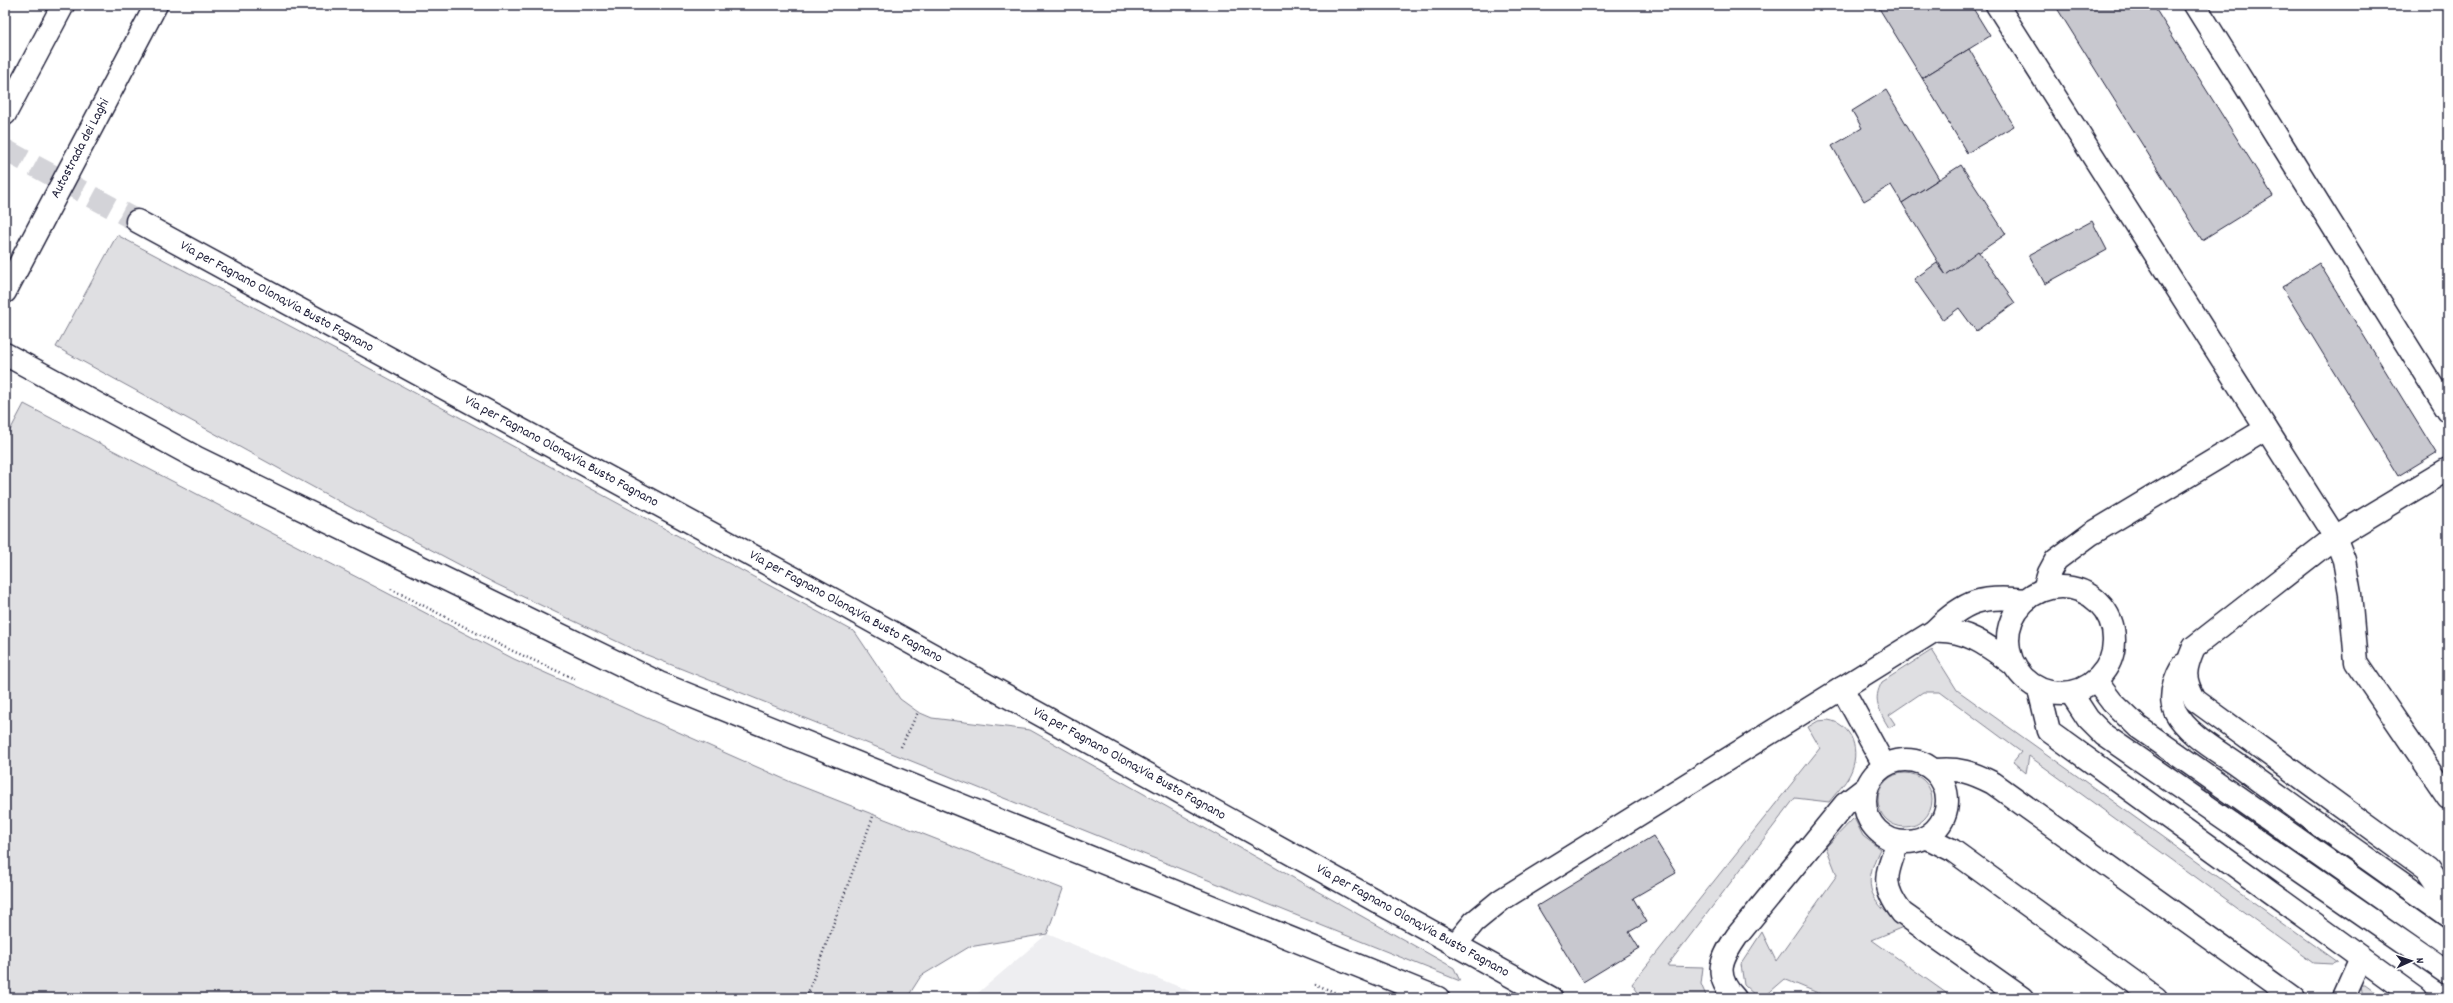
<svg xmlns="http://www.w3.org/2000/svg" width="2453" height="1003" viewBox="0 0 2453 1003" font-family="Dekko,sans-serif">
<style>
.built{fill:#eeeef1}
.green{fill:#dfdfe2;stroke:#80808e}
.building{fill:#c8c8cf;stroke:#22223b}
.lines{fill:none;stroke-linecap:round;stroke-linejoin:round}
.major-tunnel{stroke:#d3d3d8;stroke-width:22;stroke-dasharray:22 11;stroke-linecap:butt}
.minor-casing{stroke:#22223b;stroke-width:25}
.major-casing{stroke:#22223b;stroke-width:25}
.highway-casing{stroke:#22223b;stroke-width:25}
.path{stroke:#22223b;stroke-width:2.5;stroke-dasharray:1 3;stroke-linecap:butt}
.minor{stroke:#fff;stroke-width:22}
.major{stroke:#fff;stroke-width:22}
.highway{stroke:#fff;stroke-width:22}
.labels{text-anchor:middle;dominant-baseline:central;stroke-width:3;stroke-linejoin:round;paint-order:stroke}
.street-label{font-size:14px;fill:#22223b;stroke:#fff}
</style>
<rect width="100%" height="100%" fill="#fff"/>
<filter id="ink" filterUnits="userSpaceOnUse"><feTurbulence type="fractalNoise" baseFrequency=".025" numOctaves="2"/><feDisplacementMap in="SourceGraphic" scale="8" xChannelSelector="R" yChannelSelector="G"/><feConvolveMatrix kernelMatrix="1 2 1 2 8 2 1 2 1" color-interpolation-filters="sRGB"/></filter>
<g filter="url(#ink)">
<polygon class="built" points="1047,934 1207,998 972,998"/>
<g class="green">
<polygon points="117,235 345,355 855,632 900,699 918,712 932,718 1030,730 1454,968 1460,981 637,651 496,584 333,498 56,347"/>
<polygon points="24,404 514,659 793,783 1063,889 1047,934 969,947 921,976 907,998 5,998 5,440"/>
<path d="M1932,650L1957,690L2337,962L2332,964L2314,963L2029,756L2026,773L2013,762L2021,752L1940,692H1923L1889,715L1895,724L1889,728C1879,711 1872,700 1882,682Z"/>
<path d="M1828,720C1853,724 1861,752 1850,774C1845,784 1836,793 1829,802L1795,798L1667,966L1703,967L1701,984L1707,998H1642L1632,984L1820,748L1808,727L1818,721Z"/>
<circle cx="1905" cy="800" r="27"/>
<path d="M1854,818L1863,836L1880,849C1860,889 1872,901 1903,927L1872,940L1953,998H1830L1784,979L1762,998H1758L1744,985L1741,964L1762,932L1776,961L1837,875L1826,847Z"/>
<polygon points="2361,985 2366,985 2384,998 2363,998"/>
</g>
<g class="building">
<polygon points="1877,5 1971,5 1990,36 1922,78"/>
<polygon points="2055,5 2153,5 2273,196 2202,240"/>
<polygon points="1969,49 2014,126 1967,153 1922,78"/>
<polygon points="1886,90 1939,179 1902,203 1891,185 1864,201 1832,146 1862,128 1852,111"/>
<polygon points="1961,165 2006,234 1946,275 1902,203"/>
<polygon points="2092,221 2107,250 2045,284 2029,255"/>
<polygon points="1978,251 2015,303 1976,331 1959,308 1943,320 1914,279 1937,263 1946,275"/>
<polygon points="2319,263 2436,453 2398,476 2282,287"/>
<polygon points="1653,836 1676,873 1633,898 1647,922 1629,932 1639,948 1583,982 1537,906"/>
</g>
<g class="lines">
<polyline class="major-tunnel" points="5,150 137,221"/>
<defs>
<g id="minor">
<polyline points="1997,5 2335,537 2344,560 2350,594 2356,662 2448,797"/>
<polyline points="2195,5 2448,411"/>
<path d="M2448,469L2335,537L2194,647C2184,670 2183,678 2195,700L2428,870L2448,899"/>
<circle cx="2061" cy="640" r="53"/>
<polyline points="2044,589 2049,573 2056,560 2091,534 2266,429"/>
<path d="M1934,631C1967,629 1988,646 2014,665"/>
<path d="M2183,665C2176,677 2168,696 2175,711C2187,734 2218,751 2239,766C2307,817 2378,866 2448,916"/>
<polyline points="2096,681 2112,702 2138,727 2448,945"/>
<polyline points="1842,688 1884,765"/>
<polyline points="2039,689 2049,731 2417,998"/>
<polyline points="2071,693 2088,719 2104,735 2448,973"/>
<circle cx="1906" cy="801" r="41"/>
<path d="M1935,770C1959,768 1971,772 1993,783L2293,998"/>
<polyline points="1926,837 1952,850 2156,998"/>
<path d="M1898,842C1886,874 1880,884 1902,913L2022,998"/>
<path d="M1455,945L1474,922L1501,900L1934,631C1965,600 1983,595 2026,600"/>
<path d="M1735,998C1713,975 1721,959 1737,936L1845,804L1867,787"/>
<polyline points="2343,998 2361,958"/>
</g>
<g id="major">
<path id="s1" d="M137,221L832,599L1551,998"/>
<polyline points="5,354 197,458 659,683 1438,998"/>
</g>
<g id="highway">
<polyline points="5,114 63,5"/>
<path id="s2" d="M5,292L156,5"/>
</g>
</defs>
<use href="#minor" class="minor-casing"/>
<use href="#major" class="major-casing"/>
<use href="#highway" class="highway-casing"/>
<g class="path">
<polyline points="391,589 504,647 575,679"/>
<polyline points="901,747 918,712"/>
<polyline points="1315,984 1348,998"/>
<polyline points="806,998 874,814"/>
</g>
<use href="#minor" class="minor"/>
<use href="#major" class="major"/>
<use href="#highway" class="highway"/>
</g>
</g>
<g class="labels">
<g class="street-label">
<text stroke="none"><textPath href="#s2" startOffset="162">Autostrada dei Laghi</textPath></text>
<text stroke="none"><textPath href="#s1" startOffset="159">Via per Fagnano Olona;Via Busto Fagnano</textPath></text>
<text stroke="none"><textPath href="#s1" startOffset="483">Via per Fagnano Olona;Via Busto Fagnano</textPath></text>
<text stroke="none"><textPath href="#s1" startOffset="807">Via per Fagnano Olona;Via Busto Fagnano</textPath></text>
<text stroke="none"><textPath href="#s1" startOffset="1131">Via per Fagnano Olona;Via Busto Fagnano</textPath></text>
<text stroke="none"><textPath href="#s1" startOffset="1455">Via per Fagnano Olona;Via Busto Fagnano</textPath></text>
</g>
</g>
<rect width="2453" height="1003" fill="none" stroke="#fff" stroke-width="20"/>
<rect x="10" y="10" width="2433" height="983" fill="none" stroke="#22223b" stroke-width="1.5" filter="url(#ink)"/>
<g transform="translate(2411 961) rotate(87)" stroke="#ffffff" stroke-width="3" paint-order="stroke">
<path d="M0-3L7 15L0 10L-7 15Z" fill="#22223b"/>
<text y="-6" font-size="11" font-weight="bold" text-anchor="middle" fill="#22223b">N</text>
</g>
</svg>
